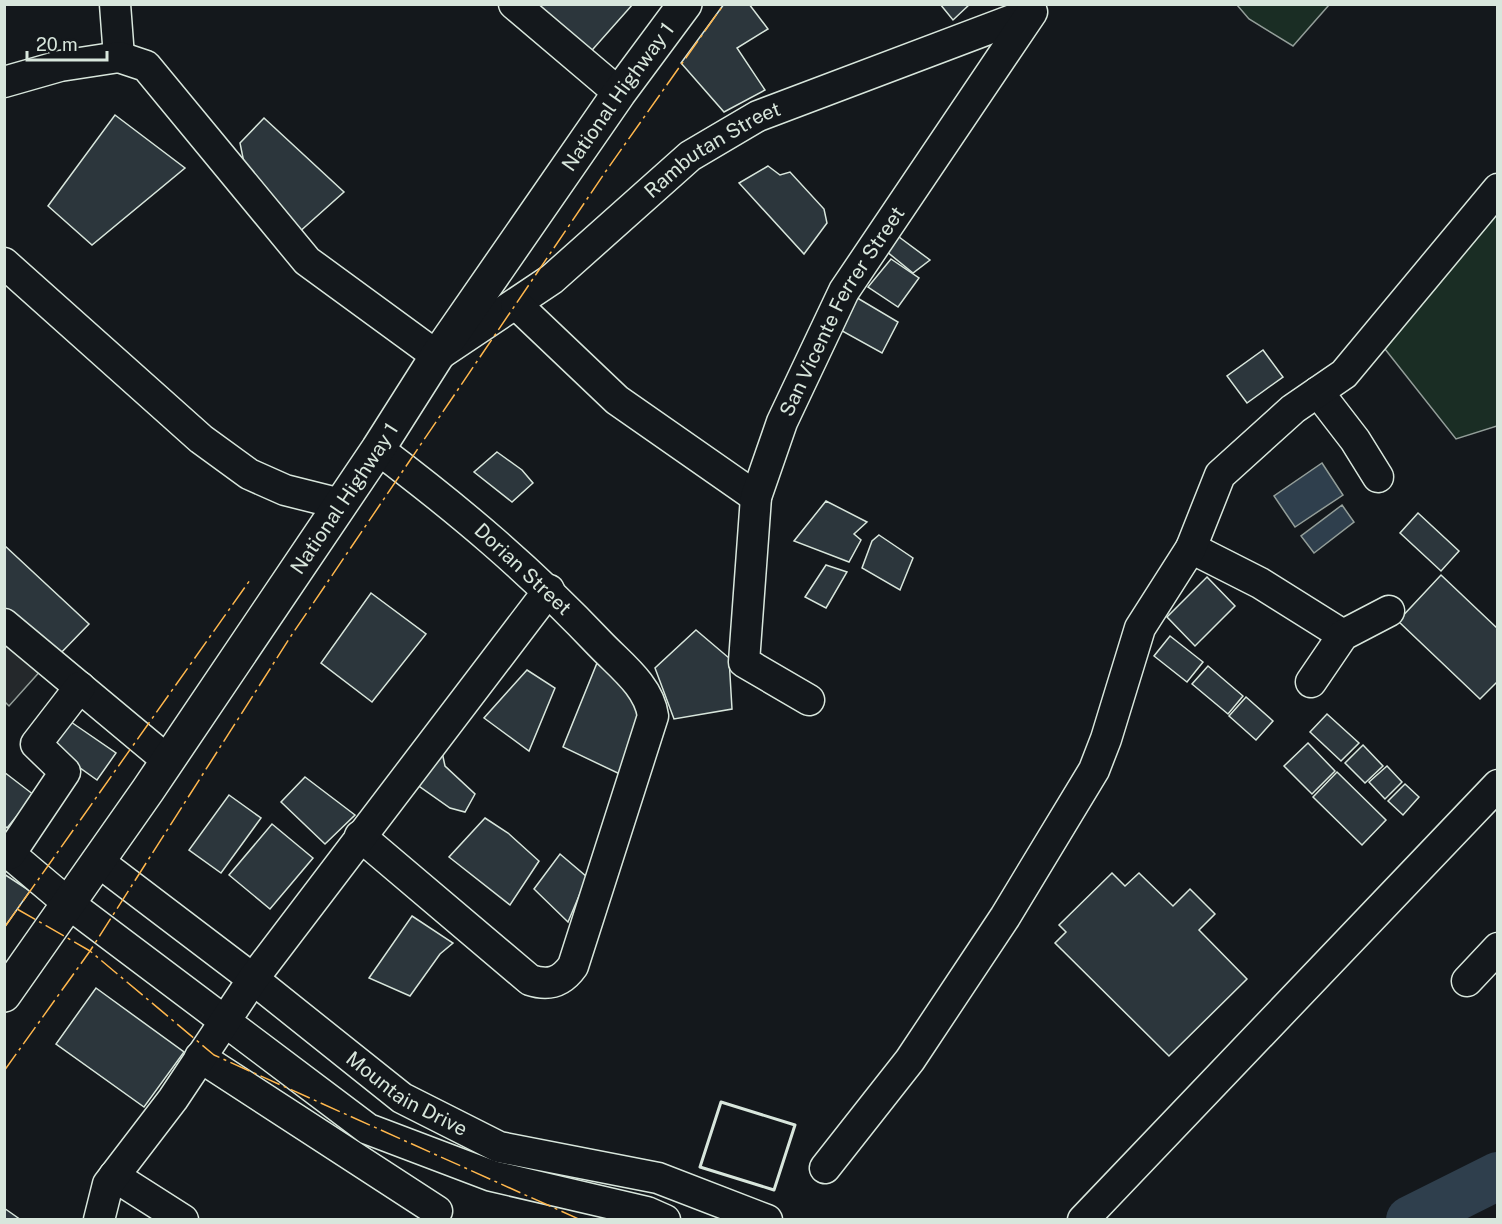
<svg xmlns="http://www.w3.org/2000/svg" width="1502" height="1224" viewBox="0 0 1502 1224" font-family="'Public Sans',sans-serif">
<style>
.green{fill:#1a2d24;stroke:#939e99;stroke-width:1.5}
.parking{fill:#24282b;stroke:#939e99;stroke-width:1.5}
.water{fill:#2f3f4d;stroke:#939e99;stroke-width:1.5}
.lines{fill:none;stroke-linecap:round;stroke-linejoin:round}
.river{stroke:#2f3f4d;stroke-width:48}
.building{fill:#2c363c;stroke:#d8e6dc;stroke-width:1.5}
.minor-casing{stroke:#d8e6dc;stroke-width:33}
.highway-casing{stroke:#d8e6dc;stroke-width:36}
.minor{stroke:#14181c;stroke-width:30}
.highway{stroke:#14181c;stroke-width:33}
.wall{stroke:#d8e6dc;stroke-width:3}
.power{stroke:#ffb74d;stroke-width:1.5;stroke-dasharray:21 4.5 3 4.5;stroke-linecap:butt}
.labels{text-anchor:middle;dominant-baseline:central;stroke-width:4.5;stroke-linejoin:round;paint-order:stroke}
.street-label{font-size:20px;fill:#d8e6dc;stroke:#14181c}
</style>
<rect width="100%" height="100%" fill="#14181c"/>
<g class="green">
<polygon points="1237,5 1329,5 1293,46 1249,19"/>
<polygon points="1497,211 1497,426 1456,439 1381,344"/>
</g>
<polygon class="parking" points="5,634 43,668 9,706 5,702"/>
<g class="water">
<polygon points="1322,463 1343,495 1295,527 1274,496"/>
<polygon points="1342,505 1354,522 1314,553 1301,536"/>
</g>
<g class="lines">
<polyline class="river" points="1410,1220 1498,1176"/>
</g>
<g class="building">
<polygon points="539,4 633,4 586,57 533,11"/>
<polygon points="724,4 749,4 768,29 737,48 765,90 724,112 681,63"/>
<polygon points="940,4 970,4 953,20"/>
<polygon points="115,115 185,168 92,245 48,206"/>
<polygon points="264,118 344,192 297,234 248,183 240,143"/>
<polygon points="768,166 780,175 790,172 824,209 827,223 804,254 739,183"/>
<polygon points="891,231 930,260 913,273 881,247"/>
<polygon points="891,259 919,278 898,307 868,287"/>
<polygon points="854,296 898,322 882,353 835,327"/>
<polygon points="1263,350 1283,377 1247,403 1227,376"/>
<polygon points="497,452 522,470 533,483 512,502 474,472"/>
<polygon points="826,501 867,522 854,534 861,540 849,562 794,541"/>
<polygon points="1418,513 1459,551 1441,571 1400,533"/>
<polygon points="879,535 913,558 900,590 862,568 872,541"/>
<polygon points="4,545 89,624 56,658 4,610"/>
<polygon points="826,565 847,572 826,608 805,597"/>
<polygon points="1441,575 1498,629 1498,681 1480,699 1398,621"/>
<polygon points="1207,577 1235,606 1195,646 1167,617"/>
<polygon points="371,593 426,634 372,702 321,663"/>
<polygon points="696,630 729,658 732,709 674,719 655,668"/>
<polygon points="1170,636 1203,662 1187,682 1154,656"/>
<polygon points="597,663 652,705 624,776 563,747"/>
<polygon points="1208,666 1243,696 1228,714 1192,684"/>
<polygon points="527,670 555,688 529,751 484,718"/>
<polygon points="1246,697 1273,721 1256,740 1229,716"/>
<polygon points="1327,714 1359,743 1341,761 1310,732"/>
<polygon points="71,722 116,753 97,780 52,748"/>
<polygon points="1308,743 1335,771 1312,794 1284,766"/>
<polygon points="1363,745 1383,766 1365,783 1345,763"/>
<polygon points="442,752 445,766 475,794 465,812 450,808 416,784"/>
<polygon points="1387,766 1402,782 1385,799 1369,782"/>
<polygon points="4,772 34,795 7,828 4,825"/>
<polygon points="1337,772 1386,820 1362,845 1313,797"/>
<polygon points="305,777 355,815 325,844 281,802"/>
<polygon points="1405,784 1419,797 1403,815 1388,801"/>
<polygon points="229,795 261,818 221,873 189,850"/>
<polygon points="485,818 508,833 539,861 510,905 449,857"/>
<polygon points="272,824 313,858 270,909 229,875"/>
<polygon points="560,854 587,877 568,922 534,889"/>
<polygon points="1112,873 1125,886 1139,873 1173,906 1190,889 1215,914 1199,930 1247,979 1169,1056 1055,943 1066,932 1059,925"/>
<polygon points="4,874 30,891 4,928"/>
<polygon points="412,916 453,943 440,954 410,996 369,978"/>
<polygon points="96,988 184,1052 144,1107 56,1044"/>
<polygon points="4,1208 21,1220 4,1220"/>
</g>
<g class="lines">
<defs>
<g id="minor">
<polyline points="115,4 119,57"/>
<polyline points="514,4 619,93"/>
<path id="s1" d="M4,82L60,66L119,57L146,66L307,261L437,356L552,279L690,156L758,116L1028,14"/>
<polyline points="4,263 201,439 249,474 285,490 341,504"/>
<polyline points="516,304 617,400 756,497"/>
<polyline points="1318,392 1355,440 1378,477"/>
<polyline points="1191,548 1260,583 1343,635"/>
<polyline points="4,624 167,760"/>
<polyline points="1311,682 1343,635 1389,611"/>
<path id="s2" d="M809,700L744,662L756,497L782,422L844,291L1032,12"/>
<path d="M360,836L530,980C548,986 561,983 573,966L653,716C649,686 620,665 600,644C529,569 460,511 378,449"/>
<polyline points="4,849 68,903 368,1129 492,1176 647,1212 665,1220"/>
<polyline points="10,854 65,772 36,744 80,687"/>
<path id="s3" d="M99,862L253,979L402,1098L499,1147L658,1178L767,1220"/>
<polyline points="1467,981 1498,948"/>
<polyline points="200,1057 437,1211"/>
<polyline points="825,1168 910,1060 1005,917 1094,770 1106,739 1140,628 1191,548 1220,475 1293,409 1344,374 1498,189"/>
<polyline points="114,1176 183,1220"/>
<polyline points="99,1220 108,1184 173,1099 253,979 549,590"/>
<polyline points="1083,1220 1498,785"/>
</g>
<g id="highway">
<path id="s4" d="M4,995L148,790L378,449L437,356L619,93L685,4"/>
</g>
</defs>
<use href="#minor" class="minor-casing"/>
<use href="#highway" class="highway-casing"/>
<use href="#minor" class="minor"/>
<use href="#highway" class="highway"/>
<polygon class="wall" points="721,1102 795,1125 774,1190 700,1167"/>
<g class="power">
<polyline points="17,909 90,951 214,1055 581,1220"/>
<polyline points="4,928 250,580"/>
<polyline points="4,1071 90,951 291,636 606,171 724,4"/>
</g>
</g>
<g class="labels">
<g class="street-label">
<text stroke="none"><textPath href="#s4" startOffset="1088">National Highway 1</textPath></text>
<text stroke="none"><textPath href="#s1" startOffset="906">Rambutan Street</textPath></text>
<text stroke="none"><textPath href="#s2" startOffset="446">San Vicente Ferrer Street</textPath></text>
<text stroke="none"><textPath href="#s4" startOffset="602">National Highway 1</textPath></text>
<text transform="translate(523 569) rotate(43)">Dorian Street</text>
<text stroke="none"><textPath href="#s3" startOffset="386">Mountain Drive</textPath></text>
</g>
</g>
<rect width="1502" height="1224" fill="none" stroke="#d8e6dc" stroke-width="12"/>
<path d="M27 51v9h80v-9" fill="none" stroke="#d8e6dc" stroke-width="3"/>
<text x="36" y="51" font-size="18" fill="#d8e6dc" stroke="#14181c" stroke-width="4.5" paint-order="stroke">20 m</text>
</svg>
